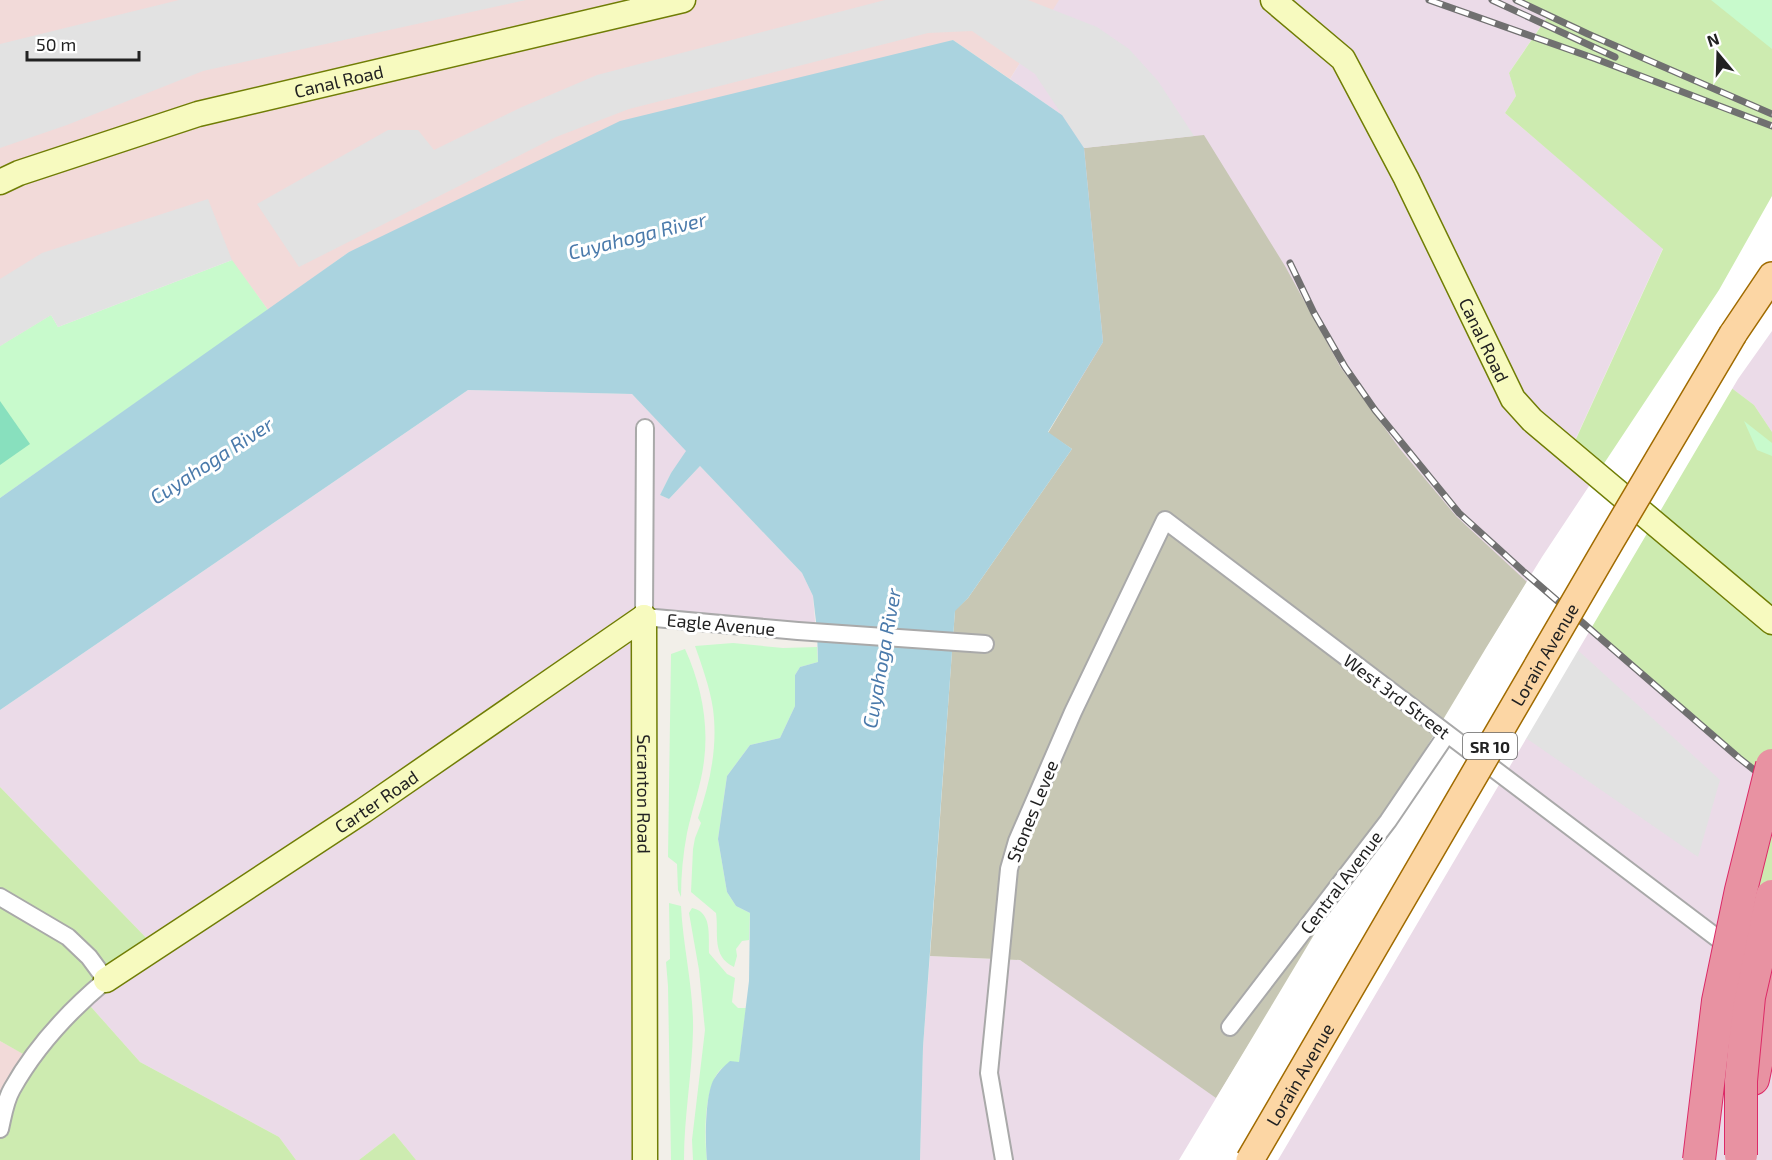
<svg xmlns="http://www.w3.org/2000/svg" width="1772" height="1160" viewBox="0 0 1772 1160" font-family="'Exo 2',sans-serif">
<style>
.commercial{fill:#f2dad9}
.industrial{fill:#ebdbe8}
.construction{fill:#c7c7b4}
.grass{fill:#cdebb0}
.park{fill:#c8facc}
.pitch{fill:#88e0be}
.parking{fill:#e2e2e2}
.water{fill:#aad3df}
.pier{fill:#fff}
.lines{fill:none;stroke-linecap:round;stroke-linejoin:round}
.street-casing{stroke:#a9a9a9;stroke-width:20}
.secondary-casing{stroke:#707d05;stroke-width:27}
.primary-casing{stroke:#a06b00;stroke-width:30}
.highway-casing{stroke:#dc2a67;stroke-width:34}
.street{stroke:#fff;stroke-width:16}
.secondary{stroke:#f7fabf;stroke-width:24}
.primary{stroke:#fcd6a4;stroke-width:27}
.highway{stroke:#e892a2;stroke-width:32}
.rail-casing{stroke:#707070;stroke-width:7}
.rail{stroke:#fff;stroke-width:4.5;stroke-dasharray:14;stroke-linecap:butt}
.primary-bridge-casing{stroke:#a06b00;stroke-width:30;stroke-linecap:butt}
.highway-bridge-casing{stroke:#dc2a67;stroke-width:34;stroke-linecap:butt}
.primary-bridge{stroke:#fcd6a4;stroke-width:27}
.highway-bridge{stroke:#e892a2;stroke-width:32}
.labels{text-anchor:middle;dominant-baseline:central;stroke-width:6;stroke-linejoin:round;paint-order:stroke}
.shield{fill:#fff;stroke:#646464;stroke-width:1.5}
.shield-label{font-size:16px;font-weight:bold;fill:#222}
.street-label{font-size:18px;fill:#222;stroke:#fff}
.water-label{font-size:20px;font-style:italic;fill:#4a7aab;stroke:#fff}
</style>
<rect width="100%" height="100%" fill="#f2efe9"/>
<g class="commercial">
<polygon points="0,0 1060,0 1010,79 953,40 349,252 268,310 231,260 51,315 0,346"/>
<polygon points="0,1041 33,1059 0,1129"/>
</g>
<g class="industrial">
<polygon points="1059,0 1516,0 1548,15 1509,73 1516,96 1505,113 1663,248 1570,451 1597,475 1532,579 1739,758 1767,780 1772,980 1772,1160 920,1160 923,1047 930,956 1020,960 1217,1098 1072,449 1062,115 1010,79"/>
<polygon points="1772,276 1772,432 1754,405 1710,372"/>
<polygon points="468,390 632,394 687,451 671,473 660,495 669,499 700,466 802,573 813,596 816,633 644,617 645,1160 416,1160 394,1133 359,1160 296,1160 279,1137 140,1062 84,999 156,948 0,787 0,710"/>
</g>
<polygon class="construction" points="1204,135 1285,266 1341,368 1400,449 1456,516 1527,582 1486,649 1456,747 1251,1041 1216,1098 1020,960 930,956 955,610 968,598 1072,449 1048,433 1103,342 1084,148"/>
<g class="grass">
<polygon points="1516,0 1713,0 1772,48 1772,213 1689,356 1754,405 1772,432 1772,980 1730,948 1767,780 1739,758 1532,579 1597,476 1570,452 1663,249 1505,113 1516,96 1509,73 1548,16"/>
<polygon points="0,787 156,948 84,999 140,1062 279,1137 296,1160 0,1160 0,1129 32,1059 0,1041"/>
<polygon points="394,1133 416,1160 359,1160"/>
</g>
<g class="park">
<polygon points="1711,0 1772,0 1772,49"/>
<polygon points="232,260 268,310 0,498 0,346 51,315 58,327"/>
<polygon points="1744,421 1772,443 1772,456 1757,450"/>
<path d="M733,643L783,648L817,647L818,662L800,667L795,675V706L780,738L750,745L727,776L718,839L727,892L736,906L750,913L749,940L742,941L736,949L737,956L734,967C711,956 719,933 716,913L691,892L693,849L695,838L701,823L698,818C710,783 718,747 713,709C710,688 702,666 695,646Z"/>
<path d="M685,649C701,684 709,723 704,761C701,786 692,809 687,833C683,854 681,875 681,897L678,890L677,864L668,857L671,654Z"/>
<path d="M669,903L681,906C683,948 694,989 693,1031C692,1074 684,1117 684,1160H671L668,986L666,962L670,959Z"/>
<path d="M692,908C713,912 708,937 709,953L727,974L735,978L732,1002L738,1008H746L739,1063C733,1064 726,1065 721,1069C704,1086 704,1137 707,1160H693L692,1140L705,1030L699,970L689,913Z"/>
</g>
<polygon class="pitch" points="0,401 30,444 0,465"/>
<g class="parking">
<polygon points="179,0 526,0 203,71 67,125 0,148 0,44"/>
<polygon points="885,0 1028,0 1097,27 1129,49 1158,81 1194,136 1084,148 1035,74 972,31 928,33 629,109 556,137 299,267 257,204 388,130 418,130 434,150 522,107 597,75"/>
<polygon points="208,199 232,260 58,327 51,315 0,346 0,279 42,253"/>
<polygon points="1547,622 1720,780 1698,857 1494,716"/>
</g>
<path class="water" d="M953,40L1062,115L1084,148L1103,342L1048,432L1072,449L968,598L955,611L923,1047L920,1160H707C705,1142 705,1094 714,1079C718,1072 724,1066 730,1061L739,1062L749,981L750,913L736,906L727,892L718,839L727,776L750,745L780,738L795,706V675L800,667L818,662L817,630L813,596L802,573L700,466L669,499L660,495L671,473L686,451L632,394L468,390L0,710V498L349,252L620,121Z"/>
<polygon class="pier" points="1772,196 1772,331 1738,379 1278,1160 1179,1160 1486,648 1542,557 1719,290"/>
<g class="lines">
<defs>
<g id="street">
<polyline points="645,428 644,617 798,631 985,644"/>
<path d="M0,897L68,937L89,957L106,980C69,1011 36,1046 12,1089C5,1101 3,1116 0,1129"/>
<polyline points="1230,1027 1388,821 1447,734"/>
<polyline points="1004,1160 989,1073 1009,869 1017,841 1073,712 1165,520 1733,950"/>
</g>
<g id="secondary">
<path id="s1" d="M1273,0L1343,59L1406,178L1513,399L1532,420L1772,622"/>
<path id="s2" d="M0,182L19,173L198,114L683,0"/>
<path id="s3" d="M644,617L645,1160"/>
<path id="s4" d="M106,980L363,811L644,617"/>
</g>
<polyline id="primary" points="1733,334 1772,276"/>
<polyline id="highway" points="1753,1079 1772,987"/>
</defs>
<use href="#street" class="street-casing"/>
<use href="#secondary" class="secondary-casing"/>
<use href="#primary" class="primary-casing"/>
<use href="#highway" class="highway-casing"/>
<use href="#street" class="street"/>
<use href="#secondary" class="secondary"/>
<use href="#primary" class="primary"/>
<use href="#highway" class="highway"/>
<defs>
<g id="rail">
<polyline points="1429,0 1596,59 1772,126"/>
<polyline points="1492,0 1615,57"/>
<polyline points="1516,0 1588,34 1772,114"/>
<polyline points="1290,263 1314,313 1345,367 1375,410 1459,513 1524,572 1739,758 1772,784"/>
</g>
</defs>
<use href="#rail" class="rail-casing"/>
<use href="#rail" class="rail"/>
<defs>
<g id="primary-bridge">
<path id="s5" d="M1250,1160L1611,540L1733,334"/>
</g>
<g id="highway-bridge">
<polyline points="1741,1155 1741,1081 1749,997 1772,896"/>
<polyline points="1699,1160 1718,1001 1741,890 1772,765"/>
</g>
</defs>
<use href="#primary-bridge" class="primary-bridge-casing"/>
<use href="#highway-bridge" class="highway-bridge-casing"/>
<use href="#primary-bridge" class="primary-bridge"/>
<use href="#highway-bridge" class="highway-bridge"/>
</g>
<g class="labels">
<rect class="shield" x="1463" y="733" width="54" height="26" rx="4.5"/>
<g class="shield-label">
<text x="1490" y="746">SR 10</text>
</g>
<g class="street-label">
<text stroke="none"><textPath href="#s2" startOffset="354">Canal Road</textPath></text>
<text stroke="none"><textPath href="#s1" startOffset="406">Canal Road</textPath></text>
<text transform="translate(721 624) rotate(5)">Eagle Avenue</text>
<text stroke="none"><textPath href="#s5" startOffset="585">Lorain Avenue</textPath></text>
<text transform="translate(1397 696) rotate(37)">West 3rd Street</text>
<text stroke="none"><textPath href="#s3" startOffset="177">Scranton Road</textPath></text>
<text stroke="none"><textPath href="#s4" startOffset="324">Carter Road</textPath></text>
<text transform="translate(1032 811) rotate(-68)">Stones Levee</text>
<text transform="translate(1341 882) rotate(-53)">Central Avenue</text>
<text stroke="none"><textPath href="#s5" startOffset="99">Lorain Avenue</textPath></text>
</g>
<g class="water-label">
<text transform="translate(637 235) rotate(-14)">Cuyahoga River</text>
<text transform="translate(211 460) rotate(-33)">Cuyahoga River</text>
<text transform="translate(881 658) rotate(-80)">Cuyahoga River</text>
</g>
</g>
<g transform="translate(1718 54) rotate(341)" stroke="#ffffff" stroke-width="4.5" paint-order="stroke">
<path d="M0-4.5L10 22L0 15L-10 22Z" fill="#222222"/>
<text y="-9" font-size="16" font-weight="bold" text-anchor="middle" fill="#222222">N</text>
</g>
<path d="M27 51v9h112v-9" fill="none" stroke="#222222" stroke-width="3"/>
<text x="36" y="51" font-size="18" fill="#222222" stroke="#ffffff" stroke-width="4.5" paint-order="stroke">50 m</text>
</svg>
